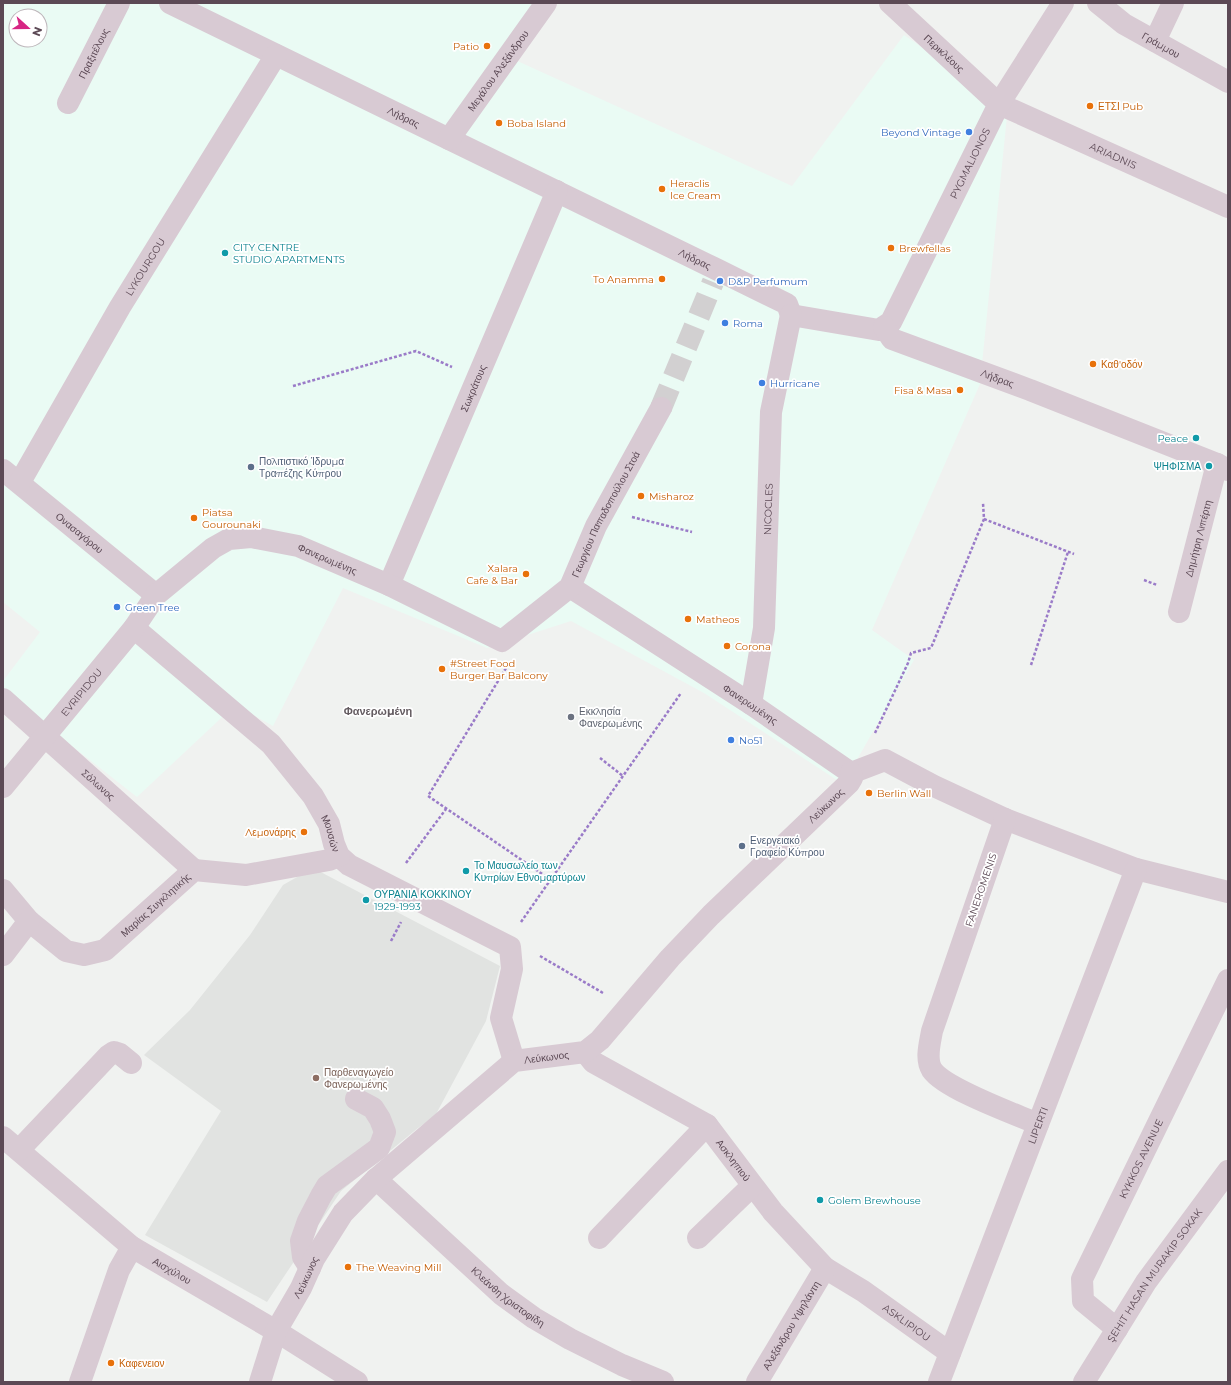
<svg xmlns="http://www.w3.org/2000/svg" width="1231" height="1385" viewBox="0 0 1231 1385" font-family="Montserrat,sans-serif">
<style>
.commercial{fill:#eafbf4;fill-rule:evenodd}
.education{fill:#e1e3e1}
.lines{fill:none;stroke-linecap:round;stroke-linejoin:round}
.minor-tunnel{stroke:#d2d0d1;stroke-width:22;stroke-dasharray:22 11;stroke-linecap:butt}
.path{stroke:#9a7bc8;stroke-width:2.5;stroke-dasharray:3 2;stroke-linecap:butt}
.minor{stroke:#d8cad3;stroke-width:22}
.food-dot{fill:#e8710a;stroke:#fff;stroke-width:1.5}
.shop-dot{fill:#3f7fe0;stroke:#fff;stroke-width:1.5}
.culture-dot{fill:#0f9aa8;stroke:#fff;stroke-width:1.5}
.service-dot{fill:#5c6f8a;stroke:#fff;stroke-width:1.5}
.worship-dot{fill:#6b7280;stroke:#fff;stroke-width:1.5}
.education-dot{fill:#8d6e63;stroke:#fff;stroke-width:1.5}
.labels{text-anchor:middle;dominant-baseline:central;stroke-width:3.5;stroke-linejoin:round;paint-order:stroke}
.street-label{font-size:10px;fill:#5c4955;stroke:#fff}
.food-label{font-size:10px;fill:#c56008;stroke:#fff;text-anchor:start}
.shop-label{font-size:10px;fill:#366cbe;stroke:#fff;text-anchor:start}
.culture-label{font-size:10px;fill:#0d838f;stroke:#fff;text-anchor:start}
.service-label{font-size:10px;fill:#4e5e75;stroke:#fff;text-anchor:start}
.worship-label{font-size:10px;fill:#5b616d;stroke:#fff;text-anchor:start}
.education-label{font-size:10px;fill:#785e54;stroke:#fff;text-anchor:start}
.neighbourhood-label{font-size:11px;font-weight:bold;fill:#645c61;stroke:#fff}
</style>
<rect width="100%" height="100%" fill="#f0f2f0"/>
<path class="commercial" d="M3,3H538L502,54L792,186L904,35L1008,106L980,384L872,630L914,660L843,784L704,693L571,621L487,648L343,588L273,726L235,705L137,797L3,692V681L40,632L3,602ZM16,16H40V40H16Z"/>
<polygon class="education" points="313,868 500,966 486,1021 435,1116 418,1128 341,1191 267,1302 145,1235 221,1111 144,1055 190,1010 250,935 283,885"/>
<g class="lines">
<polyline class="minor-tunnel" points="661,408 713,282"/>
<g class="path">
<polyline points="293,386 416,351 452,367"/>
<polyline points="632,517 692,532"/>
<polyline points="984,519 1074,554"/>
<polyline points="1144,580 1157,585"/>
<polyline points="1031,665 1068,552"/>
<polyline points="506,668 428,796 551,880"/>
<polyline points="875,733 908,663 911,653 931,648 984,519 983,503"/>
<polyline points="600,758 623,776"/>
<polyline points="406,863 446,809"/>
<polyline points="521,922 681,693"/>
<polyline points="391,941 401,922"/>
<polyline points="540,956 603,993"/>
</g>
<g class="minor">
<path id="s1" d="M170,3L716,269L787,304L791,315"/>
<path id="s2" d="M890,3L999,104L1228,207"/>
<path id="s3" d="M1098,3L1124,24L1228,82"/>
<polyline points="1155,41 1173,3"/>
<path id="s4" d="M68,103L119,3"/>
<path id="s5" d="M449,139L546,3"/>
<path id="s6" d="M791,315L879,330L891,322L999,104L1063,3"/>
<path id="s7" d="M884,327L892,339L1030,390L1217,464L1228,470"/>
<path id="s8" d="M3,470L156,595"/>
<path id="s9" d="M20,482L120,307L276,55"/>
<path id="s10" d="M389,585L557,191"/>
<path id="s11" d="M570,587L751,704L851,773"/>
<path id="s12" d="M1179,612L1217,464"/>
<path id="s13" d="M134,628L271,744L313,796L329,824L334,844L339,856L349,865L510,947L512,969L501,1018L514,1061"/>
<path id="s14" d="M3,699L194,870"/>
<path id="s15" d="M751,704L764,628L771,412L791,315"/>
<polyline points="851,773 885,760 934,786 1005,819 1136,869 1228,892"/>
<path id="s16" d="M3,787L134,628L156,595L213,548L229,539L251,537L298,546L389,585L502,641L570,587L596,526L661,408"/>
<path d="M1005,819L932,1031C930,1043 925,1059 932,1070C945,1089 1015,1114 1038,1124"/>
<path id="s17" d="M3,890L29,921L66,951L84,955L105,950L194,870L246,875L329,860L339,856"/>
<polyline points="3,955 29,921"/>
<path id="s18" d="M585,1052L593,1062L707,1125L773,1212L825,1268L863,1291L950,1353"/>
<path id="s19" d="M3,1137L132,1247L276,1331L357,1382"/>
<polyline points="19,1150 108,1056 114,1052 120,1054 131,1063"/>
<path id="s20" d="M376,1179L501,1294L534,1318L570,1339L622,1365L663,1382"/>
<polyline points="599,1238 707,1125"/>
<polyline points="698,1238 752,1186"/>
<polyline points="310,1268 303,1257 301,1241 308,1221 321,1196 327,1186 379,1148 385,1132 380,1119 373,1108 356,1099"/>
<path id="s21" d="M1117,1329L1083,1301L1082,1279L1228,980"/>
<polyline points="80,1382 119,1270 132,1247"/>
<path id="s22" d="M260,1382L276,1331L301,1288L314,1259L343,1213L376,1179L514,1061L585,1052L600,1040L670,958L711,915L849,783L852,778L851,773"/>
<path id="s23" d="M757,1382L825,1268"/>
<path id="s24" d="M939,1382L1136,869"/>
<path id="s25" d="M1084,1382L1146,1282L1228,1171"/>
</g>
</g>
<g class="food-dot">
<circle cx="487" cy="46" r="4"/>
<circle cx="1090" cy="106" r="4"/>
<circle cx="499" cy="123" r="4"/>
<circle cx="662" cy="189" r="4"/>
<circle cx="891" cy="248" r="4"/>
<circle cx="662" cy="279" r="4"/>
<circle cx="1093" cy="364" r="4"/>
<circle cx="960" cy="390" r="4"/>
<circle cx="641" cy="496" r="4"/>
<circle cx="194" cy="518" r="4"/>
<circle cx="526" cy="574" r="4"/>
<circle cx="688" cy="619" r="4"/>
<circle cx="727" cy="646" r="4"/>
<circle cx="442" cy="669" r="4"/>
<circle cx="869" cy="793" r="4"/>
<circle cx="304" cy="832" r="4"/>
<circle cx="348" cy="1267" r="4"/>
<circle cx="111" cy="1363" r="4"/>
</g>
<g class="shop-dot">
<circle cx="969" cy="132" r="4"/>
<circle cx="720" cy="281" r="4"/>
<circle cx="725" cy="323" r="4"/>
<circle cx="762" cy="383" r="4"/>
<circle cx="117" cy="607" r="4"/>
<circle cx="731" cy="740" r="4"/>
</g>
<g class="culture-dot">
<circle cx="225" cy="253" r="4"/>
<circle cx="1196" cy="438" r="4"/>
<circle cx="1209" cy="466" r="4"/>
<circle cx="466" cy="871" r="4"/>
<circle cx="366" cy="900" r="4"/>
<circle cx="820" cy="1200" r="4"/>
</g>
<g class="service-dot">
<circle cx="251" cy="467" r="4"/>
<circle cx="742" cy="846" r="4"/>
</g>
<circle class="worship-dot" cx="571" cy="717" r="4"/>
<circle class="education-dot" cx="316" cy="1078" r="4"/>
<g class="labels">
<g class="street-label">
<text stroke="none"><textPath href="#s3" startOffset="76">Γράμμου</textPath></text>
<text stroke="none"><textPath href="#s4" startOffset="56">Πραξιτέλους</textPath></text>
<text stroke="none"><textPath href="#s2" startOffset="74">Περικλέους</textPath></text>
<text stroke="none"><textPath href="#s5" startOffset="84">Μεγάλου Αλεξάνδρου</textPath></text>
<text stroke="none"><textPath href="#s1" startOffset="260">Λήδρας</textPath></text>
<text stroke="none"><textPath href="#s2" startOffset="274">ARIADNIS</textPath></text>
<text stroke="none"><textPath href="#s6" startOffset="281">PYGMALIONOS</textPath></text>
<text stroke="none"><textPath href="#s1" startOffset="584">Λήδρας</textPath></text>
<text stroke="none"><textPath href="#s9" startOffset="249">LYKOURGOU</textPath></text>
<text stroke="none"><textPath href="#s7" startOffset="127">Λήδρας</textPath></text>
<text stroke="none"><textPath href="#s10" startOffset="214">Σωκράτους</textPath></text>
<text stroke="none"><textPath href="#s15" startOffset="196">NICOCLES</textPath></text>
<text stroke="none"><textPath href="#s16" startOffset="801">Γεωργίου Παπαδοπούλου Στοά</textPath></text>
<text stroke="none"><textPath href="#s8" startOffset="99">Ονασαγόρου</textPath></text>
<text stroke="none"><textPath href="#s12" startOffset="76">Δημήτρη Λιπέρτη</textPath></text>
<text stroke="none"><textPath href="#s16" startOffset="440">Φανερωμένης</textPath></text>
<text stroke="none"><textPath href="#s16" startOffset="123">EVRIPIDOU</textPath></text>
<text stroke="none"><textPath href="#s11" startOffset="215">Φανερωμένης</textPath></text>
<text stroke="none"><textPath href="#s14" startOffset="128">Σόλωνος</textPath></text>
<text stroke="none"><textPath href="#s22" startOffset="835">Λεύκωνος</textPath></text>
<text stroke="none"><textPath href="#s13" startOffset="288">Μουσών</textPath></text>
<text transform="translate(981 890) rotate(-71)">FANEROMENIS</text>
<text stroke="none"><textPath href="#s17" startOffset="196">Μαρίας Συγκλητικής</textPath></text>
<text stroke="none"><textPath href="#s22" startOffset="451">Λεύκωνος</textPath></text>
<text stroke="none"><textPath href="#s24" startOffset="275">LIPERTI</textPath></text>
<text stroke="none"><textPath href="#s21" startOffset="200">KYKKOS AVENUE</textPath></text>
<text stroke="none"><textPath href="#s18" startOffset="187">Ασκληπιού</textPath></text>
<text stroke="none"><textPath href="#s19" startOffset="216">Αισχύλου</textPath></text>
<text stroke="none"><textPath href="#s25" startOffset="128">ŞEHIT HASAN MURAKIP SOKAK</textPath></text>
<text stroke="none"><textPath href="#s22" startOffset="115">Λεύκωνος</textPath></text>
<text stroke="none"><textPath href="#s20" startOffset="177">Κλεάνθη Χριστοφίδη</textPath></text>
<text stroke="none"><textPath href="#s18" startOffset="427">ASKLIPIOU</textPath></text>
<text stroke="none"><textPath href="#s23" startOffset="66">Αλεξάνδρου Υψηλάντη</textPath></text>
</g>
<g class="food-label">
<text x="479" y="46" text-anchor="end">Patio</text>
<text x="1098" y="106">ΕΤΣΙ Pub</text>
<text x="507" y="123">Boba Island</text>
<text x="670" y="183">Heraclis<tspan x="670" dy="12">Ice Cream</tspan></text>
<text x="899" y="248">Brewfellas</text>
<text x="654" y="279" text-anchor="end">To Anamma</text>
<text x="1101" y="364">Καθ'οδόν</text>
<text x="952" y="390" text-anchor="end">Fisa &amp; Masa</text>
<text x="649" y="496">Misharoz</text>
<text x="202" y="512">Piatsa<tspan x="202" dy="12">Gourounaki</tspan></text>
<text x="518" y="568" text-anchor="end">Xalara<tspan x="518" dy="12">Cafe &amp; Bar</tspan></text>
<text x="696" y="619">Matheos</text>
<text x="735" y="646">Corona</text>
<text x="450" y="663">#Street Food<tspan x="450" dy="12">Burger Bar Balcony</tspan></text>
<text x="877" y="793">Berlin Wall</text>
<text x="296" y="832" text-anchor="end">Λεμονάρης</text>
<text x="356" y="1267">The Weaving Mill</text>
<text x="119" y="1363">Καφενειον</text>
</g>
<g class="shop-label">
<text x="961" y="132" text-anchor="end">Beyond Vintage</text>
<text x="728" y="281">D&amp;P Perfumum</text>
<text x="733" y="323">Roma</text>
<text x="770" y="383">Hurricane</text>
<text x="125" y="607">Green Tree</text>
<text x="739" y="740">No51</text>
</g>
<g class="culture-label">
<text x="233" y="247">CITY CENTRE<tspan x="233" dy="12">STUDIO APARTMENTS</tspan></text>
<text x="1188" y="438" text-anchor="end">Peace</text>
<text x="1201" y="466" text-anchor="end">ΨΗΦΙΣΜΑ</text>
<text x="474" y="865">Το Μαυσωλείο των<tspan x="474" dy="12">Κυπρίων Εθνομαρτύρων</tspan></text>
<text x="374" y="894">ΟΥΡΑΝΙΑ ΚΟΚΚΙΝΟΥ<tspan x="374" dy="12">1929-1993</tspan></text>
<text x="828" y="1200">Golem Brewhouse</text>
</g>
<g class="service-label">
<text x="259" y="461">Πολιτιστικό Ίδρυμα<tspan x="259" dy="12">Τραπέζης Κύπρου</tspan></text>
<text x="750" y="840">Ενεργειακό<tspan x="750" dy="12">Γραφείο Κύπρου</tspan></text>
</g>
<g class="worship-label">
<text x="579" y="711">Εκκλησία<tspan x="579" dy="12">Φανερωμένης</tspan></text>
</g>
<g class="education-label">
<text x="324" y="1072">Παρθεναγωγείο<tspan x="324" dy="12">Φανερωμένης</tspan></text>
</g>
<g class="neighbourhood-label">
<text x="378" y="711">Φανερωμένη</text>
</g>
</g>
<rect width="1231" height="1385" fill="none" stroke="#5c4955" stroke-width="8"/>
<g transform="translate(28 28) rotate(111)"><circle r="19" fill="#ffffff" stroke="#beb6bb"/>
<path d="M0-3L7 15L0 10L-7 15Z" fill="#d72584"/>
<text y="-6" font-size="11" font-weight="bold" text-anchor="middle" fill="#5c4955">N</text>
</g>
</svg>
